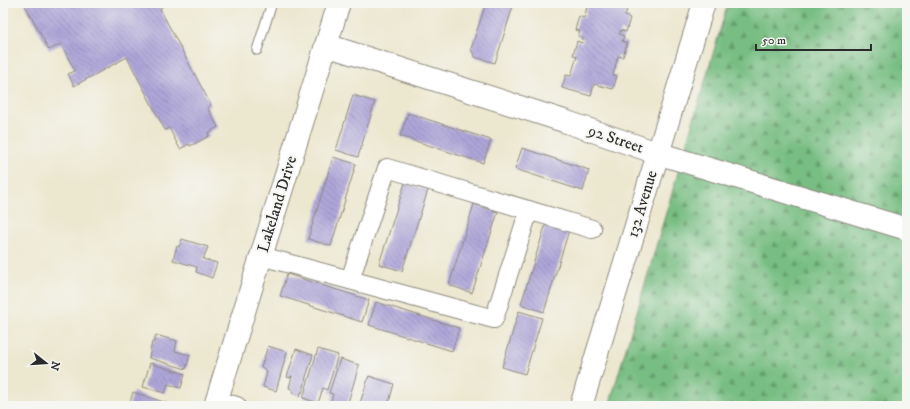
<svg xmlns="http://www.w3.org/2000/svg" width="910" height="409" viewBox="0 0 910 409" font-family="'IM FELL DW Pica',serif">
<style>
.forest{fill:url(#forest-firs);stroke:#527457}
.building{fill:url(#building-back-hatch)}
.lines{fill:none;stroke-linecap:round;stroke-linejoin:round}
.service-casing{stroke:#8c897d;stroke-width:11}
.minor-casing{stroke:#8c897d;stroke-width:20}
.tertiary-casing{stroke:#8c897d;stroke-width:24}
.secondary-casing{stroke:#8c897d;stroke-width:24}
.service{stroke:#fff;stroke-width:9}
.minor{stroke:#fff;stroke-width:18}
.tertiary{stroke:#fff;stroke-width:22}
.secondary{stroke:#fff;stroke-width:22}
.labels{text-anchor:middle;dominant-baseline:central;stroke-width:4;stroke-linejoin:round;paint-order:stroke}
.street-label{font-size:16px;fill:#2b2b2b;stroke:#f6f6f2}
</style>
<defs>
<pattern id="forest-firs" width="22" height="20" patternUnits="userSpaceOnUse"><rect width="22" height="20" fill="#78be83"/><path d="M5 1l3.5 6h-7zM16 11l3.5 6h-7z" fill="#639b6b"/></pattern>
<pattern id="building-back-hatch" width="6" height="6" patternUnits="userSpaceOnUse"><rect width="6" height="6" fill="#aea6d9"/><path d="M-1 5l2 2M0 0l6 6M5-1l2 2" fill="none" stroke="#8e87b0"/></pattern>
</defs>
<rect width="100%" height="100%" fill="#f6f6f2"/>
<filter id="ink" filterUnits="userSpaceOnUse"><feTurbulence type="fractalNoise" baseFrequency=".025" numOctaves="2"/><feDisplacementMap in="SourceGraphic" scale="8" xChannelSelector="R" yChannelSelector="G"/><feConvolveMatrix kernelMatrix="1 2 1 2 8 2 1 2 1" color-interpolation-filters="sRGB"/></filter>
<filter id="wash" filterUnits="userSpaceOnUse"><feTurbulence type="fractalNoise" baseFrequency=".012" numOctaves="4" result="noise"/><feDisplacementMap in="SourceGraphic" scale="16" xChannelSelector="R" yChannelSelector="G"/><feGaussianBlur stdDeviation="0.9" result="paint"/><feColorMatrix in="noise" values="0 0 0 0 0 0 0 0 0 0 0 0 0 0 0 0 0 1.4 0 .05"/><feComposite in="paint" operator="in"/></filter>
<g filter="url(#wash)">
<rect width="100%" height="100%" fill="#ece7cf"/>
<polygon class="forest" points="728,3 907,3 907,406 609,406"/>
<g id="blocks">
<g class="building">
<polygon points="29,3 166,3 160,9 211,105 207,107 218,127 208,133 209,136 190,146 189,144 180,149 169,128 165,130 127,57 74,86 68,74 75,71 61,44 49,50 25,5"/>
<polygon points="486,3 514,3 495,63 475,57 471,49"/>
<polygon points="588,3 629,3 625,16 630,18 626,32 621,30 619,34 624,36 622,41 627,43 623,57 618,56 613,75 617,76 613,89 594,84 591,96 562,88 566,75 571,76 577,56 573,55 577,41 582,43 583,38 578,36 580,31 575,30 579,16 584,18"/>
<polygon points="353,95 375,102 358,157 336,150"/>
<polygon points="408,113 491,140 483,163 400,136"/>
<polygon points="522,148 589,170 583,191 515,169"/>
<polygon points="333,157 356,164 331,246 308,239"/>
<polygon points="405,183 428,190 402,271 379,264"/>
<polygon points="474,204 498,212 472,293 449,285"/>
<polygon points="546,223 569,230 544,312 521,304"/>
<polygon points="182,239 208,247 203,259 217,263 212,278 196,272 197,267 173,260 177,246 179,247"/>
<polygon points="287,274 369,300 362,322 280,296"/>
<polygon points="376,302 459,328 452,351 369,325"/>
<polygon points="519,311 542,318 525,374 502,367"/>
<polygon points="156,335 177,341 175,351 190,355 186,369 149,358 152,342 154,342"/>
<polygon points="268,346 287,352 276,391 263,387 267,372 265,369 261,367"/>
<polygon points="296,349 313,355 305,380 306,380 302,393 301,392 300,396 292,393 293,390 289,388 292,376 291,376 290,378 287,377"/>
<polygon points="318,349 338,355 327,390 323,388 318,403 303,398"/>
<polygon points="340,359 359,365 347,406 330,406 333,394 329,393"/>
<polygon points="150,363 185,374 181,388 168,384 165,393 143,387"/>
<polygon points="369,376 394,384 388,406 362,406 363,404 360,403"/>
<polygon points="133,392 167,403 166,406 129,406"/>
</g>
</g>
</g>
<g filter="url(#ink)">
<use href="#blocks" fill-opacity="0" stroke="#8c897d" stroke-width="1"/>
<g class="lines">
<defs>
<polyline id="service" points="257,50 272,3"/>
<g id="minor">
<polyline points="261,256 494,319 529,210"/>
<polyline points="350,280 387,168 592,229"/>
<polyline points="217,400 237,406"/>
</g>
<g id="tertiary">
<polyline points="326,45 564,121 657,153 907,229"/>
<polyline points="215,406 339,3"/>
</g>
<polyline id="secondary" points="581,406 704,3"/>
</defs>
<use href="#service" class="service-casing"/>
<use href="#minor" class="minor-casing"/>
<use href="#tertiary" class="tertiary-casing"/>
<use href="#secondary" class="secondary-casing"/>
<use href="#service" class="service"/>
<use href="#minor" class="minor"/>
<use href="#tertiary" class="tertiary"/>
<use href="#secondary" class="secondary"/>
</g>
</g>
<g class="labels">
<g class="street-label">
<text transform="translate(616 139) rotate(19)">92 Street</text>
<text transform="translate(277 204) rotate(-73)">Lakeland Drive</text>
<text transform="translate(642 204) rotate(-73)">132 Avenue</text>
</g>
</g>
<rect width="910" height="409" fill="none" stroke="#f6f6f2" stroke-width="16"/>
<g transform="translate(46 363) rotate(107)" stroke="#f6f6f2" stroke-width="3" paint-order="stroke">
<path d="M0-3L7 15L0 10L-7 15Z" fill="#2b2b2b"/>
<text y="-6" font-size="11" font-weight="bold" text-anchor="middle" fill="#2b2b2b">N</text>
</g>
<path d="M756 44v6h115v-6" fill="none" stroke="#2b2b2b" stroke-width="2"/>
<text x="762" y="44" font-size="12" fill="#2b2b2b" stroke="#f6f6f2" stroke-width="3" paint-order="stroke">50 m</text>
</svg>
